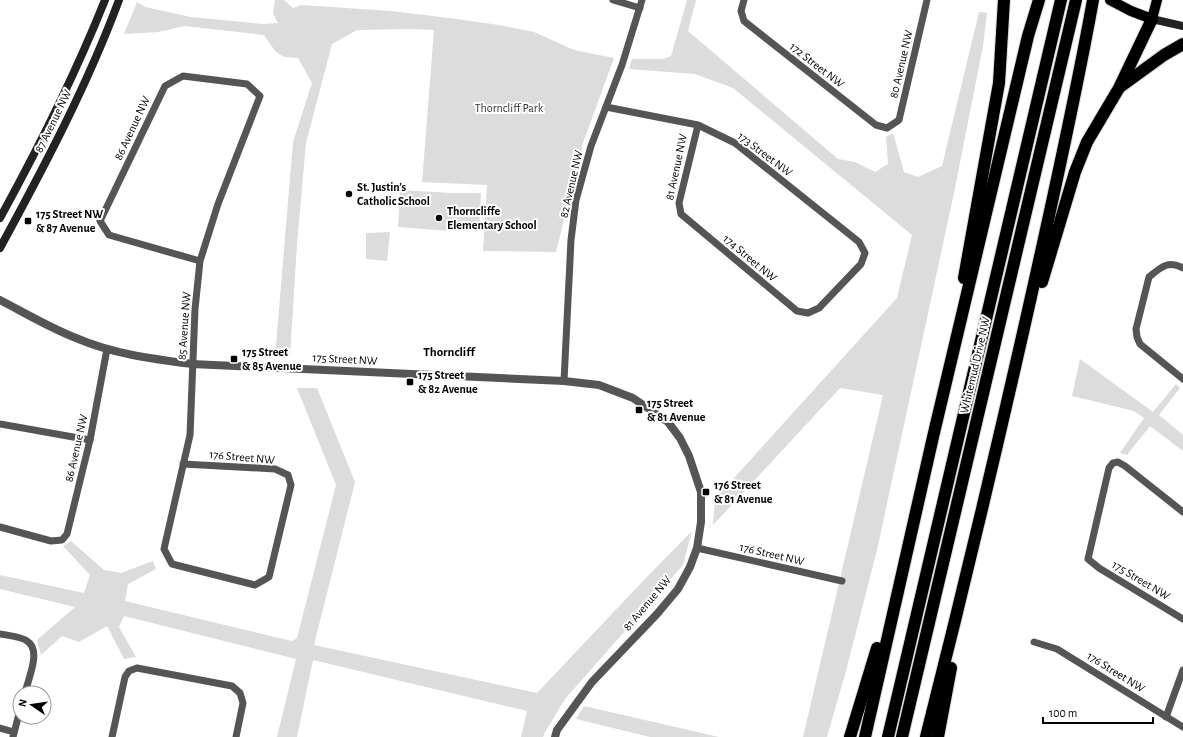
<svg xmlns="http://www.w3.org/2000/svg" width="1183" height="737" viewBox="0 0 1183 737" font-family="'Alegreya Sans',sans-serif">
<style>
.green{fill:#dcdcdc}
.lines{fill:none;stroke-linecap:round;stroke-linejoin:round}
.primary-casing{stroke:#dbdbdb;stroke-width:12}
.motorway-casing{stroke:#dbdbdb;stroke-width:14}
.minor{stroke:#555;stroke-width:7}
.tertiary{stroke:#555;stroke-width:8}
.secondary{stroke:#222;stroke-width:8}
.primary{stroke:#000;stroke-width:10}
.motorway{stroke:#000;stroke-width:12}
.poi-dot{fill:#000;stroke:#fff;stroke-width:1.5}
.labels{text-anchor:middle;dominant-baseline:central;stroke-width:4;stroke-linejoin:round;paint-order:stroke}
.street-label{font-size:12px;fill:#000;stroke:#fff}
.park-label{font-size:12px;fill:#333;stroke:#fff}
.poi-label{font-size:12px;font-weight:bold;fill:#000;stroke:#fff;text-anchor:start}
.neighbourhood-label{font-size:13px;font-weight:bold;fill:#000;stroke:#fff}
</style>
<rect width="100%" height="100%" fill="#fff"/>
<g class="green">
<polygon points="275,0 284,0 293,8 301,5 391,11 449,18 499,25 534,32 574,50 614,58 583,143 556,252 483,251 487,185 422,182 434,30 410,29 357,30 332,44 306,143 297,244 290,356 275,357 293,142 312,83 298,58 284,57 275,51 264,35 184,26 159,32 124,34 137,2 145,7 191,17 263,24 278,23 273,13"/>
<polygon points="687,0 696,0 688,31 838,159 855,162 875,172 888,164 886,137 893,133 904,172 918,177 942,166 979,12 987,13 983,46 954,193 877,550 846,671 827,737 803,737 883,395 840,388 713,525 715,499 897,298 912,235 733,88 695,74 629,69 632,59 663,59 671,56"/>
<polygon points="400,190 452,193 481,193 479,231 450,231 398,227"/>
<polygon points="390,232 387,261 366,259 366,233"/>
<polygon points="1080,359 1153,412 1176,384 1180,388 1159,415 1183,435 1183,451 1150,426 1127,455 1120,453 1144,418 1134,411 1072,396"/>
<polygon points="297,388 317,388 355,482 314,645 537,693 643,581 692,531 683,565 565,699 545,732 543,737 521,737 527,711 313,660 297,737 277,737 296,659 124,616 119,627 136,657 124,659 107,626 79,642 62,636 41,655 37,640 75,607 0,589 0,575 84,593 90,575 63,546 71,541 104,570 121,573 153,561 156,569 128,584 125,601 292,641 297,638 336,485"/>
<polygon points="584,706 719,737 650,737 576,719"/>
</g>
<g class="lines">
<defs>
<polyline id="primary" points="1110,0 1131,11 1152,19 1157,0"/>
<g id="motorway">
<polyline points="1120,87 1164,55 1183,44"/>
<polyline points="964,278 999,83 1004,0"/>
<polyline points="1042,282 1075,172 1087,142 1119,88 1152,19"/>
<polyline points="850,737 877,648"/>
<polyline points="865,737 933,437 1028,36 1039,0"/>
<polyline points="888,737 1061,0"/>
<polyline points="902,737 1076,0"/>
<path d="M926,737C963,591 998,444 1031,297C1053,199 1075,100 1093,0"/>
<polyline points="938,737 951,668"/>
</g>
</defs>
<use href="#primary" class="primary-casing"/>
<use href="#motorway" class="motorway-casing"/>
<g class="minor">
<polyline points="613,0 640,8"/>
<polyline points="744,0 741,11 744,21 876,125 887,128 899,120 927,0"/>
<polyline points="606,107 698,125 735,143 859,242 865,253 861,264 819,308 808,313 797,311 681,214 679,203 698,125"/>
<path d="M1183,268C1168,260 1161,267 1149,277L1136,329L1137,337L1140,344L1183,379"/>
<polyline points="564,381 571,240 576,200 591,146 622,65 642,0"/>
<polyline points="0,424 90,440"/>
<polyline points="183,464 275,469 288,475 291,485 269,577 255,585 172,564 164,549 190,435 195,309 200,261 218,204 260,96 247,84 183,76 165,86 100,221 109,235 200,261"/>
<polyline points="1183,512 1125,466 1118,462 1113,463 1109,468 1088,559 1099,568 1183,619"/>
<polyline points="0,527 51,541 62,540 67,534 90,440 107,349"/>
<polyline points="697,548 842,581"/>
<path d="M0,634C7,635 22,637 27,641C42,650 28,679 25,693"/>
<polyline points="1034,642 1057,649 1183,727"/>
<polyline points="1166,717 1183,670"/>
<polyline points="0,728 14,732"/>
<polyline points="13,737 20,710"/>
<polyline points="112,737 125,677 129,671 137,668 232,686 240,693 243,703 236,737"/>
</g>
<path class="tertiary" d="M0,300C25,313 50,328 76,338C113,354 153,359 192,364L564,381L599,385L633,398L668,422L680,438L689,456L701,492V522L697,548L690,567L678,589L657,614L592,682L557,730L555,737"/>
<g class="secondary">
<polyline points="1152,19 1183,26"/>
<path d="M0,218C39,147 75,75 105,0"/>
<path d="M0,248C44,167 87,86 119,0"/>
</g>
<use href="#primary" class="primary"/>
<use href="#motorway" class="motorway"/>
</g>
<g class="poi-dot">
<circle cx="349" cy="194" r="4"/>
<circle cx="439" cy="218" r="4"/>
<rect x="24" y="217" width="8" height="8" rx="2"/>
<rect x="230" y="355" width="8" height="8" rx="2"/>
<rect x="406" y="378" width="8" height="8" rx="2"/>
<rect x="635" y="406" width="8" height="8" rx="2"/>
<rect x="702" y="488" width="8" height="8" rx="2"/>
</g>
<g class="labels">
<g class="street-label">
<text transform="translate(901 64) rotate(-77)">80 Avenue NW</text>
<text transform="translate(817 65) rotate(38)">172 Street NW</text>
<text transform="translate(53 121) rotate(-64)">87 Avenue NW</text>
<text transform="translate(132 128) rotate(-65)">86 Avenue NW</text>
<text transform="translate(765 154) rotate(37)">173 Street NW</text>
<text transform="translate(676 167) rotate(-78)">81 Avenue NW</text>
<text transform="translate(571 184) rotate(-77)">82 Avenue NW</text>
<text transform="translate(750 258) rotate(40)">174 Street NW</text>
<text transform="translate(184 326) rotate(-86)">85 Avenue NW</text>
<text transform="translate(345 359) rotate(3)">175 Street NW</text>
<text transform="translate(975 365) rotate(-77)">Whitemud Drive NW</text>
<text transform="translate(76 448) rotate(-77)">86 Avenue NW</text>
<text transform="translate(242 457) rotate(5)">176 Street NW</text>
<text transform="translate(772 554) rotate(13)">176 Street NW</text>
<text transform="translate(1141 580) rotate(31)">175 Street NW</text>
<text transform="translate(647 603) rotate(-50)">81 Avenue NW</text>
<text transform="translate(1116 672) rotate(32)">176 Street NW</text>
</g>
<g class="park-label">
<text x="509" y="108">Thorncliff Park</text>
</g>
<g class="poi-label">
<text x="357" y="187">St. Justin’s<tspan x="357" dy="14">Catholic School</tspan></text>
<text x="447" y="211">Thorncliffe<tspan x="447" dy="14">Elementary School</tspan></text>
<text x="36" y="214">175 Street NW<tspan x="36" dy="14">&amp; 87 Avenue</tspan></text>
<text x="242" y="352">175 Street<tspan x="242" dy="14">&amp; 85 Avenue</tspan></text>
<text x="418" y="375">175 Street<tspan x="418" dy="14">&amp; 82 Avenue</tspan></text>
<text x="647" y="403">175 Street<tspan x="647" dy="14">&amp; 81 Avenue</tspan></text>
<text x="714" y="485">176 Street<tspan x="714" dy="14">&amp; 81 Avenue</tspan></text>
</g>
<g class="neighbourhood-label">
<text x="449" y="352">Thorncliff</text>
</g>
</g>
<g transform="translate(32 705) rotate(283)"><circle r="19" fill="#ffffff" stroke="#999999"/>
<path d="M0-3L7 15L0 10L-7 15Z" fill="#000000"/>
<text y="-6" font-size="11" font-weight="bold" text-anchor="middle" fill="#000000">N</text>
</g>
<path d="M1043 717v6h110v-6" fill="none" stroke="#000000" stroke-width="2"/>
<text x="1049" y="717" font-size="12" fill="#000000" stroke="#ffffff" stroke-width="3" paint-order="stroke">100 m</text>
</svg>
